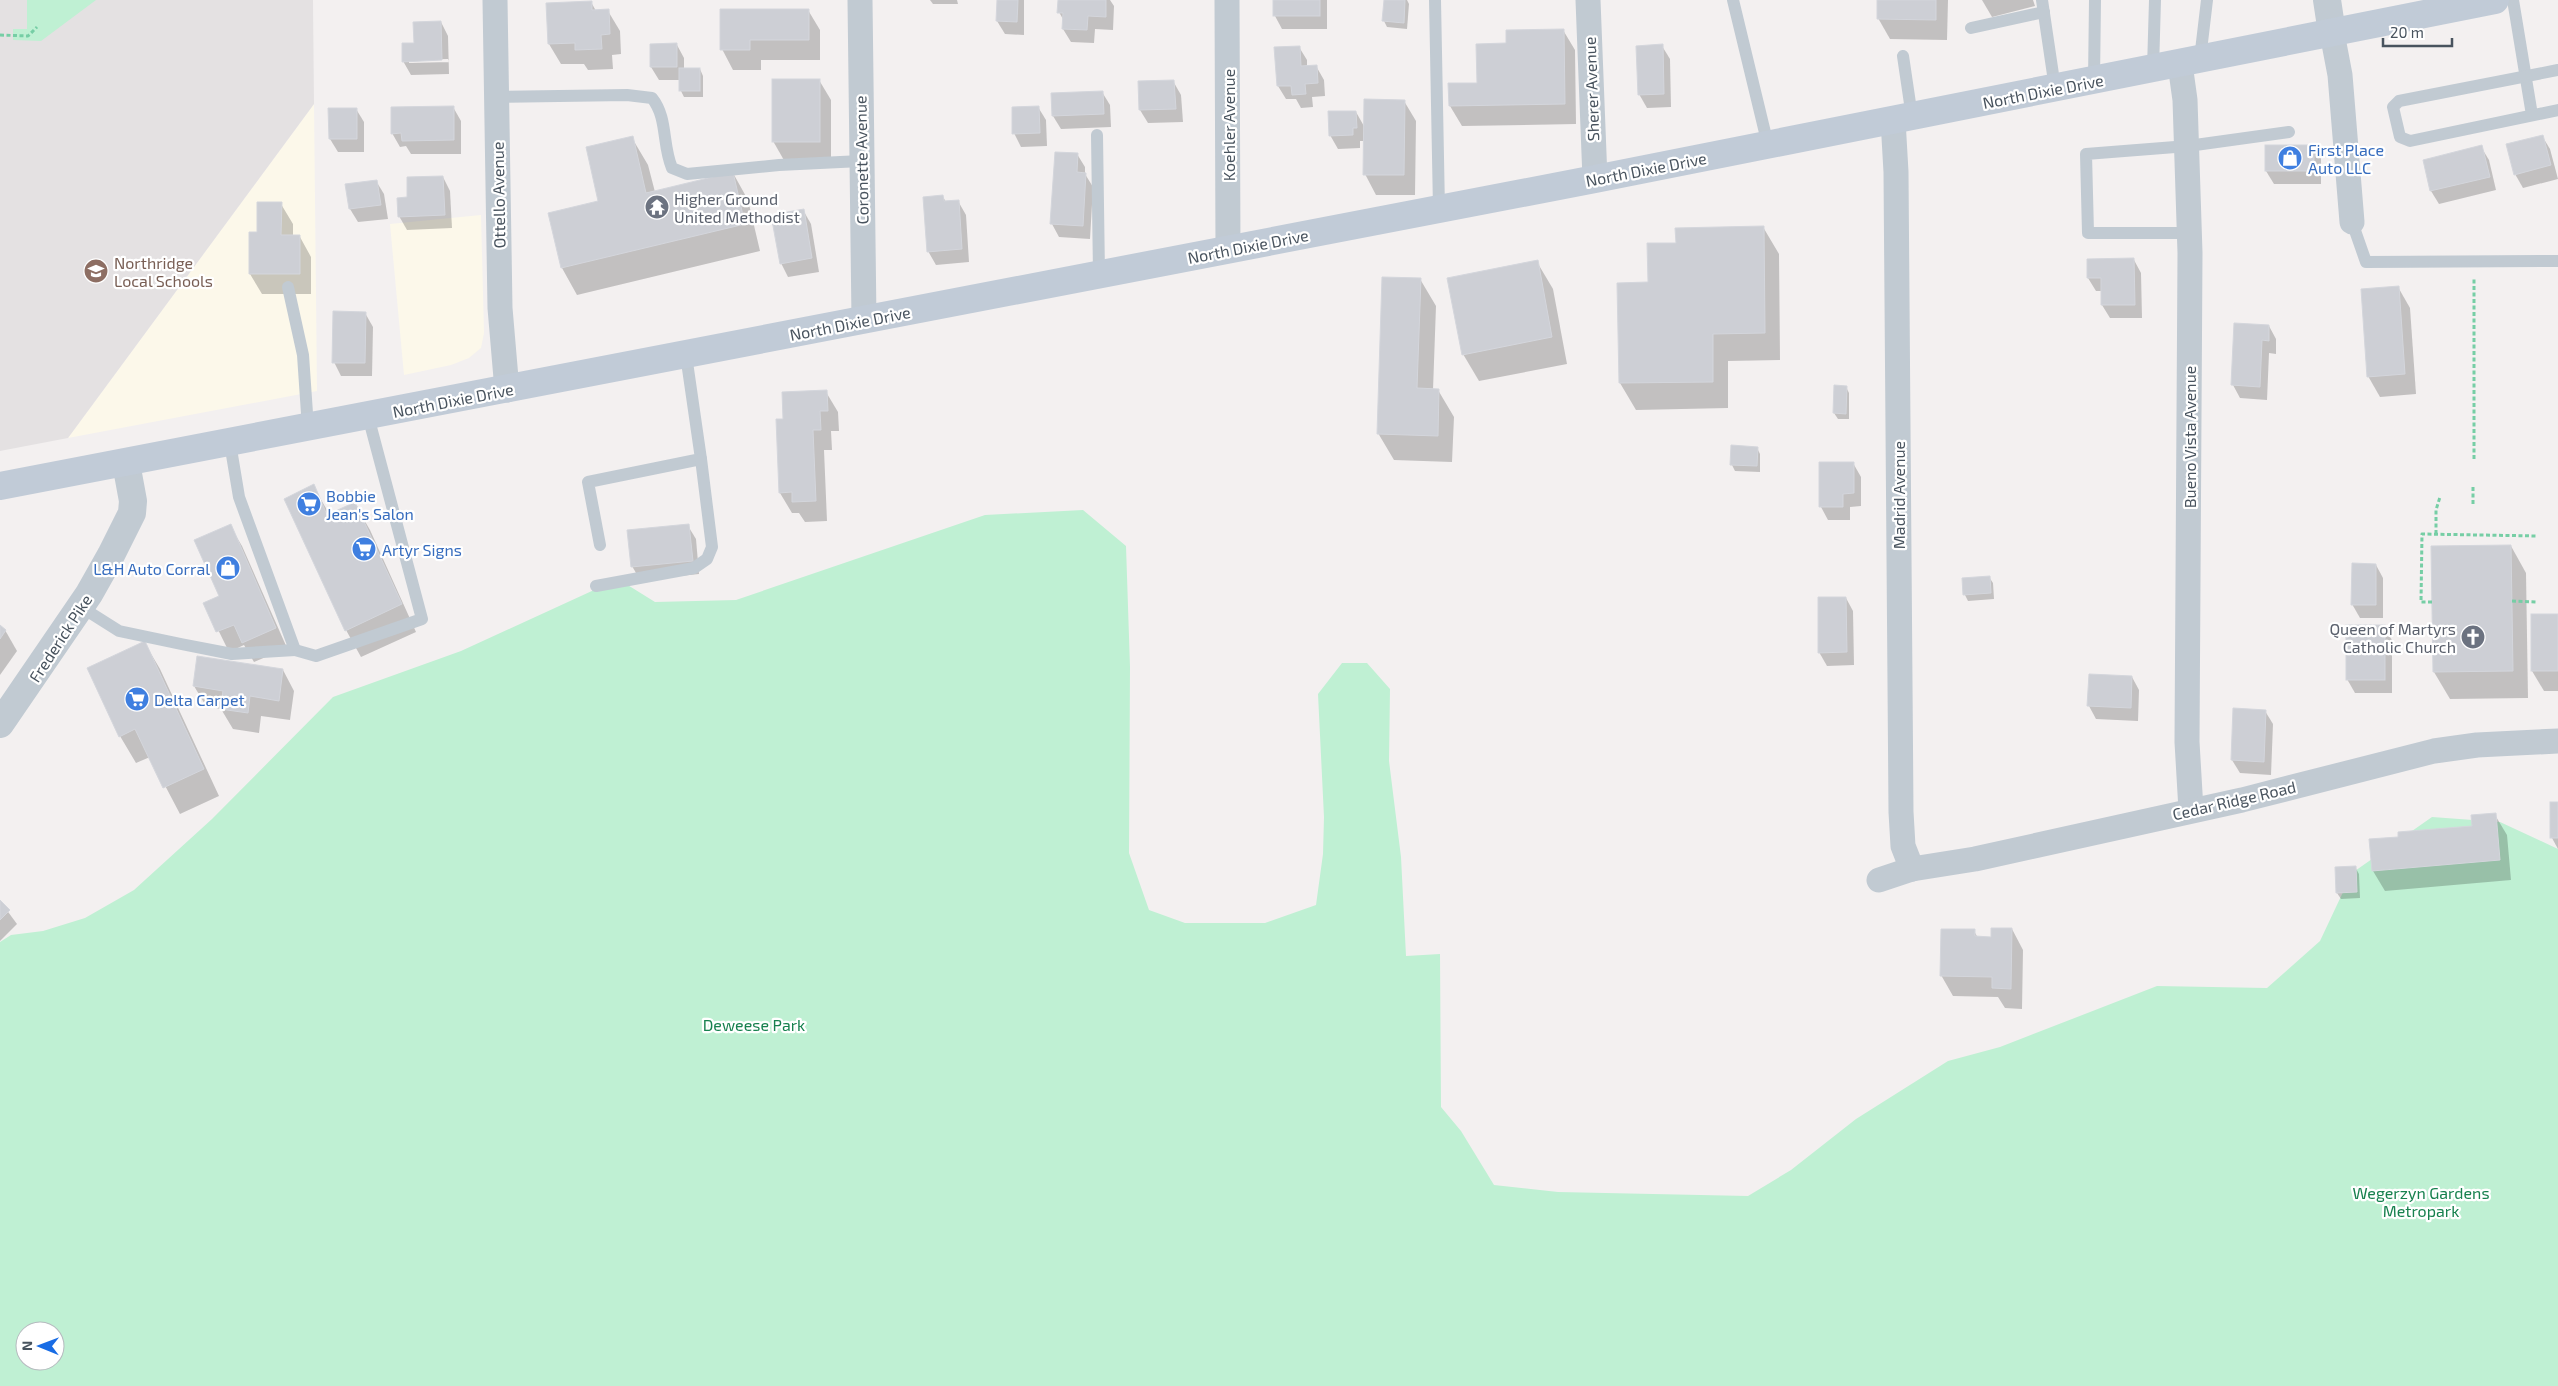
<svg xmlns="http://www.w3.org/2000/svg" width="2558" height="1386" viewBox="0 0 2558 1386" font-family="'Exo 2',sans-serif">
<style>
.commercial{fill:#fcf8ea}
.education{fill:#e4e1e2}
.green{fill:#bff0d3;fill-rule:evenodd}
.shadow{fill:#0003;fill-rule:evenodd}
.building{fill:#cdcfd5;stroke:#d4d6dc}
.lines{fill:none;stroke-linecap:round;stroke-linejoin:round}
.path{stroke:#76cea5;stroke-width:3;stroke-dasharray:4 2.5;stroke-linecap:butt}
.service{stroke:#c1cad2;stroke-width:12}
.minor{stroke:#c1cad2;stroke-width:25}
.tertiary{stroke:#c1cad2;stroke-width:28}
.secondary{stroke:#c1cbd7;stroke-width:28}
.labels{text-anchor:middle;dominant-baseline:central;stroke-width:4.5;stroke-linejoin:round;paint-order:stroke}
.street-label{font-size:16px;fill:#48535e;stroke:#fff}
.shop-label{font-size:16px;fill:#366cbe;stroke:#fff;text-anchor:start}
.worship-label{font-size:16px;fill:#5b616d;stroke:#fff;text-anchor:start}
.education-label{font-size:16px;fill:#785e54;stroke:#fff;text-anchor:start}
.park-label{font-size:16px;fill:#17814e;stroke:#fff}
</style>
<rect width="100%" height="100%" fill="#f3f0f0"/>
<g class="commercial">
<polygon points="314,104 317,391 68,438"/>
<polygon points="481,215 484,333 481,348 469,358 451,365 404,375 390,224"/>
</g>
<polygon class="education" points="0,0 313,0 314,104 68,438 0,451"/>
<g class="green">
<polygon points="27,0 96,0 41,41 13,40 13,29 27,29"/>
<path d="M1083,510L1126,546L1130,667L1129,853L1149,910L1185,923H1265L1316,905L1323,854L1324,817L1318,694L1342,663H1367L1390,689L1389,761L1401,857L1406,956L1440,954L1441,1107L1461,1131L1494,1185L1558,1192L1748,1196L1791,1170L1856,1119L1948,1061L2000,1047L2157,986L2267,988L2320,941L2352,873L2432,817L2500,822L2558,849V1386H0V942L11,935L43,931L85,918L134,890L212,819L333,697L461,651L618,579L655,602L736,600L985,515ZM25,1331H55V1361H25Z"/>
</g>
<g class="shadow">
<polygon points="930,0 957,0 958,4 933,4"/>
<polygon points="998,0 1024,0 1024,35 1005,34 997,21"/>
<polygon points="1059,0 1110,0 1114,6 1113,30 1095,29 1094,43 1071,42 1063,29 1064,21 1059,12"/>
<polygon points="1275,0 1327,0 1327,29 1282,29 1275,16"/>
<polygon points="1385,0 1407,0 1409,4 1407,29 1387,27 1384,21"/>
<polygon points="1878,0 1948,0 1947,40 1890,39 1878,18"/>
<polygon points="1982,0 2033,0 2035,6 1992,17"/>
<polygon points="591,2 596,11 608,11 620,31 621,54 612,55 613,69 588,70 584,64 561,64 549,44 547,4"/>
<polygon points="808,10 820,30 820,60 761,60 761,70 733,70 722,49"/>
<path d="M441,22L448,36L449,74L411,75L403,61L415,44ZM448,59L449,62L409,63V60Z"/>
<polygon points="1563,30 1575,50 1576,124 1462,126 1450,106 1478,84 1508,44"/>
<polygon points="677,45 684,58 684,69 700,69 703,76 703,97 684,97 681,91 681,80 659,80 651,67"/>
<polygon points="1662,46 1670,59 1671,107 1647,108 1639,94"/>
<polygon points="1299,47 1307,60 1307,67 1316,66 1324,80 1325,96 1312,97 1313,107 1301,108 1296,99 1286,99 1278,86 1276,49"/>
<polygon points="819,80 831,100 831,162 785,162 773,141"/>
<polygon points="1173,81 1181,95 1183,122 1148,123 1140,110"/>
<polygon points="1102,92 1110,105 1111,127 1061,129 1053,116"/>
<polygon points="1404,101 1416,121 1415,195 1376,195 1365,174 1365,141 1360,141 1360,148 1338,149 1330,135 1356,112 1365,128"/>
<polygon points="453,107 461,121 461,154 411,154 406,146 400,147 392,133"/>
<polygon points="1038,107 1046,120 1047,146 1021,147 1014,133"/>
<polygon points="329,109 356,109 364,122 364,152 338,152 330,139"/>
<polygon points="2542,136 2550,149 2558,179 2523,188 2515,174"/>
<polygon points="632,138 648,165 655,192 733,173 748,200 760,251 577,295 562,268 549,214 600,202"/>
<polygon points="2314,146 2321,159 2321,184 2274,184 2266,171"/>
<polygon points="2481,147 2489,160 2496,190 2439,204 2431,191"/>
<polygon points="1077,154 1085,167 1085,174 1093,187 1090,239 1059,237 1052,224"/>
<polygon points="443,177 450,191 452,228 407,230 399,216 408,199"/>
<polygon points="376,181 384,194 388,219 358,222 350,209 347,185"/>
<polygon points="943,197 946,202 958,201 966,215 969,262 936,265 928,251"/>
<polygon points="281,204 293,224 293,237 300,237 311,257 311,294 262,294 250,274 258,233"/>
<polygon points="803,210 811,224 819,272 788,277 781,263"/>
<polygon points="1763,227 1779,254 1780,360 1728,361 1728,408 1636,410 1620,383 1649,284 1677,244"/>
<polygon points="2088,260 2134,260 2141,273 2142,318 2110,318 2102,305 2102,291 2096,291 2088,278"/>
<polygon points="1537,262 1553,289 1567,364 1479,381 1463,354"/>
<polygon points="1420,279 1436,306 1433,390 1438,390 1454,417 1452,462 1394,460 1378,433"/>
<polygon points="2398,287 2410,308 2416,394 2380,397 2368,376"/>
<polygon points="365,313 373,327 372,376 341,376 334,362"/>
<polygon points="2269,326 2276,339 2276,354 2269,353 2267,400 2240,398 2233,385"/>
<polygon points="1846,387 1849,393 1849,419 1838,419 1834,413"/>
<polygon points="826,392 838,412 839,431 831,431 832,450 824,450 827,521 805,522 799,513 792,513 780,493 785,420"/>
<polygon points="1757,448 1760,454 1760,472 1735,471 1732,465"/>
<polygon points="1853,463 1861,477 1861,506 1850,507 1850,520 1828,520 1821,507"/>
<polygon points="313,486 330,515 355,504 370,530 416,632 361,657 346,630"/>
<polygon points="230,526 242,546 287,648 254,662 244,645 229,652 205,603 220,596"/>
<polygon points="688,526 696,539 699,574 640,580 632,566"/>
<polygon points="2511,546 2526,573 2528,698 2450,699 2434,672"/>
<polygon points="2376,565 2383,578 2383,618 2360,618 2352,604"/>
<polygon points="1989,577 1993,583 1994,599 1968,601 1965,595 1963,579"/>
<polygon points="1846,598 1853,611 1854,665 1827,666 1819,652"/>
<polygon points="2558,616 2558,691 2544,691 2532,671"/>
<polygon points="0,627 5,630 17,651 0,675"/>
<polygon points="2384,627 2392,640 2392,693 2355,693 2347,679"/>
<polygon points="144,642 160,669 219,796 180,814 150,757 136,763 120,736 89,669"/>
<polygon points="283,670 294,691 290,720 261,716 259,733 233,729 221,709 206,706 194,686"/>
<polygon points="2132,677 2139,690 2138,721 2096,719 2089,706"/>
<polygon points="2265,711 2273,724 2271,775 2240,773 2232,760"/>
<polygon points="2558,803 2558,849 2552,838"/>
<polygon points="2495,815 2507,835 2511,880 2385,891 2373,871 2473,827"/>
<polygon points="2355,867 2359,874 2360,898 2341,899 2337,893"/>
<polygon points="0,901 17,924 0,941"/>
<polygon points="2012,929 2023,950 2022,1009 2005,1008 1998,997 1953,996 1941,975 1974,931 1978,938 1993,938"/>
</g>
<g class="building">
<polygon points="997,0 1018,0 1017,22 996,21"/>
<polygon points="1058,0 1106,0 1106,17 1088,16 1087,30 1062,29 1063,13 1057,13"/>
<rect x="1273" y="0" width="47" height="16"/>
<polygon points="1384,0 1405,0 1404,23 1382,21"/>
<polygon points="1877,0 1936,0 1936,20 1877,19"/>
<polygon points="592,1 592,10 609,9 610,34 601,35 602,49 575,50 575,43 548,44 546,3"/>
<polygon points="720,9 809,9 809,40 750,40 750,50 720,50"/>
<polygon points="441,21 442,60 402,62 402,43 414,43 413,22"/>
<polygon points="1564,29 1565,104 1449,106 1448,83 1477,83 1476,44 1506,43 1506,30"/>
<polygon points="677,43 677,67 650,67 650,44"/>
<polygon points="1663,44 1664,94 1638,95 1636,46"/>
<polygon points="1300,46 1301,66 1317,65 1318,83 1305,84 1306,94 1292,95 1291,86 1277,86 1274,47"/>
<rect x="679" y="68" width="21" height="23"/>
<rect x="772" y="79" width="48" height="63"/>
<polygon points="1174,80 1176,109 1139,110 1138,81"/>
<polygon points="1103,91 1104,114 1052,116 1051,93"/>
<polygon points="1364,99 1405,100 1404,175 1363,175"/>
<polygon points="454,106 454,140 402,141 401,133 391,134 391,107"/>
<polygon points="1039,106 1040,133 1012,134 1012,107"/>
<polygon points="328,108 357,108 357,139 329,139"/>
<polygon points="1328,111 1356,111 1357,128 1353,128 1353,135 1329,136"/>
<polygon points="2543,135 2551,165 2514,175 2506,144"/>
<polygon points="633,136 646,193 733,172 745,224 561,268 548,213 598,201 586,147"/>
<rect x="2265" y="145" width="49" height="26"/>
<polygon points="2482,145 2490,177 2430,191 2423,160"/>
<polygon points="1055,152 1078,153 1077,172 1086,173 1083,226 1050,224"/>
<polygon points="443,176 445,215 398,217 397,198 407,197 407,177"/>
<polygon points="377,180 381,205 349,209 345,184"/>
<polygon points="943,195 944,201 959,200 962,249 927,252 923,197"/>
<polygon points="257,202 282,202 281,235 300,235 300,274 249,274 249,232 257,232"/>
<polygon points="804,209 812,258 780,264 771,215"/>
<polygon points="1764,226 1765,333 1713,334 1713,382 1619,383 1617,283 1648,282 1647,243 1676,243 1675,228"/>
<polygon points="2134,258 2135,305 2101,305 2101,278 2087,278 2087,259"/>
<polygon points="1538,260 1552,337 1462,355 1447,278"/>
<polygon points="1382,277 1421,278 1417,388 1439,389 1438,436 1377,434"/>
<polygon points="2399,286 2405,374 2367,377 2361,289"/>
<polygon points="333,311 366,312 365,363 332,363"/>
<polygon points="2234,323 2269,325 2269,341 2262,340 2260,387 2231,385"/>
<polygon points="1834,385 1847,386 1846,414 1833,413"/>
<polygon points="827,390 828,411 820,411 821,430 813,430 816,501 792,502 792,492 779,493 776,419 783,419 782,392"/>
<polygon points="1731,445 1758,447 1757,466 1730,465"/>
<polygon points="1819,462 1854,462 1854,493 1843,494 1843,507 1819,507"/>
<polygon points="314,484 327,515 355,502 402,604 345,631 284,499"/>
<polygon points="231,524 276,628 242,643 234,625 216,632 203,603 219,596 194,540"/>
<polygon points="689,524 693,561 631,567 627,530"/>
<polygon points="2511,545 2513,671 2433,672 2431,546"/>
<polygon points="2352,563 2376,564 2376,605 2351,605"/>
<polygon points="1990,576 1991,593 1963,595 1962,578"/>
<polygon points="1818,597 1846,597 1847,652 1818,653"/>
<rect x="2531" y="614" width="27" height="57"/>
<polygon points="0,625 6,630 0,639"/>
<rect x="2346" y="625" width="39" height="55"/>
<polygon points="145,641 204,769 163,788 135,729 119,737 87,668"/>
<polygon points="197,656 283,669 279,701 250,696 248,713 220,709 223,691 193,686"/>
<polygon points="2089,674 2132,676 2131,708 2087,706"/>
<polygon points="2233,708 2266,710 2264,762 2231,760"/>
<rect x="2550" y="802" width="8" height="36"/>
<polygon points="2496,813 2500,860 2372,871 2369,839 2398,837 2398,832 2472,826 2471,815"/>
<polygon points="2356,866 2357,892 2336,893 2335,867"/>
<polygon points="0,900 10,910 0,920"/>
<polygon points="1991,928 2012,928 2011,989 1992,988 1992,977 1940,976 1941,929 1975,929 1975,936 1991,937"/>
</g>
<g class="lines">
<g class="path">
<polyline points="0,35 28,36 37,27"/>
<polyline points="2474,459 2474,277"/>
<polyline points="2473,487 2473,506"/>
<polyline points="2436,534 2436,510 2440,497"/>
<polyline points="2512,601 2537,602"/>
<polyline points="2432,602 2421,602 2422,534 2538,536"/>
</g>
<g class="service">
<polyline points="1435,0 1439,209"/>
<polyline points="1733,0 1768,145"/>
<polyline points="2042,0 2055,88"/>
<polyline points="2513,0 2532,115"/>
<polyline points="1971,28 2044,12"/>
<polyline points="1903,56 1912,117"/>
<polyline points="2200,59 2207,0"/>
<polyline points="2153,69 2155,0"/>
<polyline points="2558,70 2399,101 2393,107 2400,137 2410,141 2558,110"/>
<polyline points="2094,81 2095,0"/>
<path d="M496,97L627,95L652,98C668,118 662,145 672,168L687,174L779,165L861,161"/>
<polyline points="1097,135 1099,274"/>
<polyline points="2352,222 2366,262 2558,261"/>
<polyline points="2189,233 2088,233 2086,154 2188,146 2289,132"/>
<polyline points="288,287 303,355 308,428"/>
<polyline points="600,545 588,482 701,459 686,355"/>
<polyline points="596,586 694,568 707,559 712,547 701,459"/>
<polyline points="81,607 119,631 181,644 232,654 295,650 239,497 230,443"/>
<polyline points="295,650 316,656 422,619 368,416"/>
</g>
<g class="minor">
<polyline points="495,0 500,308 507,390"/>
<polyline points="860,0 864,320"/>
<polyline points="1227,0 1228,250"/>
<polyline points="1588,0 1595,179"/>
<polyline points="2332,33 2340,75 2352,222"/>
<polyline points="2180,64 2185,100 2190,253 2187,742 2191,810"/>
<polyline points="1893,120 1896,172 1901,812 1903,846 1912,869"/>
<polyline points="1879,880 1912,869 1975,859 2242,800 2434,751 2477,745 2558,741"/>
</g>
<g class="tertiary">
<polyline points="2327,0 2332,33"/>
<polyline points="0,724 89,594 111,555 132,513 133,501 126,463"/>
</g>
<polyline class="secondary" points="0,486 1595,179 2495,0"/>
</g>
<defs>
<symbol id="shop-disc" viewBox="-11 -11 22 22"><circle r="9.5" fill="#3f7fe0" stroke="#fff"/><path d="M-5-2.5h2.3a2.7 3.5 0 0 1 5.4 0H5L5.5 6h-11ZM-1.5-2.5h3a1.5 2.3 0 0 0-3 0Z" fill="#fff"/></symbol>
<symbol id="temple-disc" viewBox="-11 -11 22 22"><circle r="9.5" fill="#6b7280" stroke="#fff"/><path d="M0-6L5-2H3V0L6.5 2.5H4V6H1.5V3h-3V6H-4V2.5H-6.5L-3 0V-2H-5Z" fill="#fff"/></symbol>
<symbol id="school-disc" viewBox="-11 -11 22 22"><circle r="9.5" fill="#8d6e63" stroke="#fff"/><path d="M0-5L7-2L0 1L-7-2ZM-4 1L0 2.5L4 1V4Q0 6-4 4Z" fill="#fff"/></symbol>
<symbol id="supermarket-disc" viewBox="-11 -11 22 22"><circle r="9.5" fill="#3f7fe0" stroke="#fff"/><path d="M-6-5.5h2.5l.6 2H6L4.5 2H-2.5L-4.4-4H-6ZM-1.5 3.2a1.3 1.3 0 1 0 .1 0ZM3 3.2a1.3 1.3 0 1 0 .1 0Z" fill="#fff"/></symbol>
<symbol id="church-disc" viewBox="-11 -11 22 22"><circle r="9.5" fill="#6b7280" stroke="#fff"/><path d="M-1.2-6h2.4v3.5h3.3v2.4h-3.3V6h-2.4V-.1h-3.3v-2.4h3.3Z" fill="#fff"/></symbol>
</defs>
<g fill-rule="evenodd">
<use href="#shop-disc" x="2276" y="144" width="28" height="28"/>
<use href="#temple-disc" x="643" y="193" width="28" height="28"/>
<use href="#school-disc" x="82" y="257" width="28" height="28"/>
<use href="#supermarket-disc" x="295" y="490" width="28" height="28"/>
<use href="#supermarket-disc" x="350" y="535" width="28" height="28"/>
<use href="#shop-disc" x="214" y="554" width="28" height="28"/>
<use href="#church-disc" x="2459" y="623" width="28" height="28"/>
<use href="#supermarket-disc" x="123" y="685" width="28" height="28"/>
</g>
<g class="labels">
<g class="street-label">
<text transform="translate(1591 89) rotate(-92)">Sherer Avenue</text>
<text transform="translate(2043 91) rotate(-11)">North Dixie Drive</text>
<text transform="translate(1228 125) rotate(-90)">Koehler Avenue</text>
<text transform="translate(861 160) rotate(-91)">Coronette Avenue</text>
<text transform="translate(1646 169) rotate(-11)">North Dixie Drive</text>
<text transform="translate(498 195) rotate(-91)">Ottello Avenue</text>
<text transform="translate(1248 246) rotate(-11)">North Dixie Drive</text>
<text transform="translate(850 323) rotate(-11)">North Dixie Drive</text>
<text transform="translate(453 400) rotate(-11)">North Dixie Drive</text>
<text transform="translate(2189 437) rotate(-90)">Bueno Vista Avenue</text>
<text transform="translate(1898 495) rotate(-90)">Madrid Avenue</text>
<text transform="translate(60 638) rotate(-57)">Frederick Pike</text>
<text transform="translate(2234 800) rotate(-13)">Cedar Ridge Road</text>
</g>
<g class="shop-label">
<text x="2308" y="149">First Place<tspan x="2308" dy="18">Auto LLC</tspan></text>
<text x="326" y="495">Bobbie<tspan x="326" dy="18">Jean's Salon</tspan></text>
<text x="382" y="549">Artyr Signs</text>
<text x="210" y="568" text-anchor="end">L&amp;H Auto Corral</text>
<text x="154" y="699">Delta Carpet</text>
</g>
<g class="worship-label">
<text x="674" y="198">Higher Ground<tspan x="674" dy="18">United Methodist</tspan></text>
<text x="2456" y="628" text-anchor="end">Queen of Martyrs<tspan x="2456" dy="18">Catholic Church</tspan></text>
</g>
<g class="education-label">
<text x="114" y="262">Northridge<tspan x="114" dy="18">Local Schools</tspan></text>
</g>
<g class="park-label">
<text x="754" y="1024">Deweese Park</text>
<text x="2421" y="1192">Wegerzyn Gardens<tspan x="2421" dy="18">Metropark</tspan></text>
</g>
</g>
<g transform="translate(40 1346) rotate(271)"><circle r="24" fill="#ffffff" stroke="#b6babf"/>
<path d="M0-4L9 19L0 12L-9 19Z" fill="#186ce5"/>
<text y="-8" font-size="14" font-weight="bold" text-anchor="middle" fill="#48535e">N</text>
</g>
<path d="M2383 38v8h69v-8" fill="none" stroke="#48535e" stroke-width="2.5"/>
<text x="2390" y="38" font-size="15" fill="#48535e" stroke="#ffffff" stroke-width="4" paint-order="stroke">20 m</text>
</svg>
